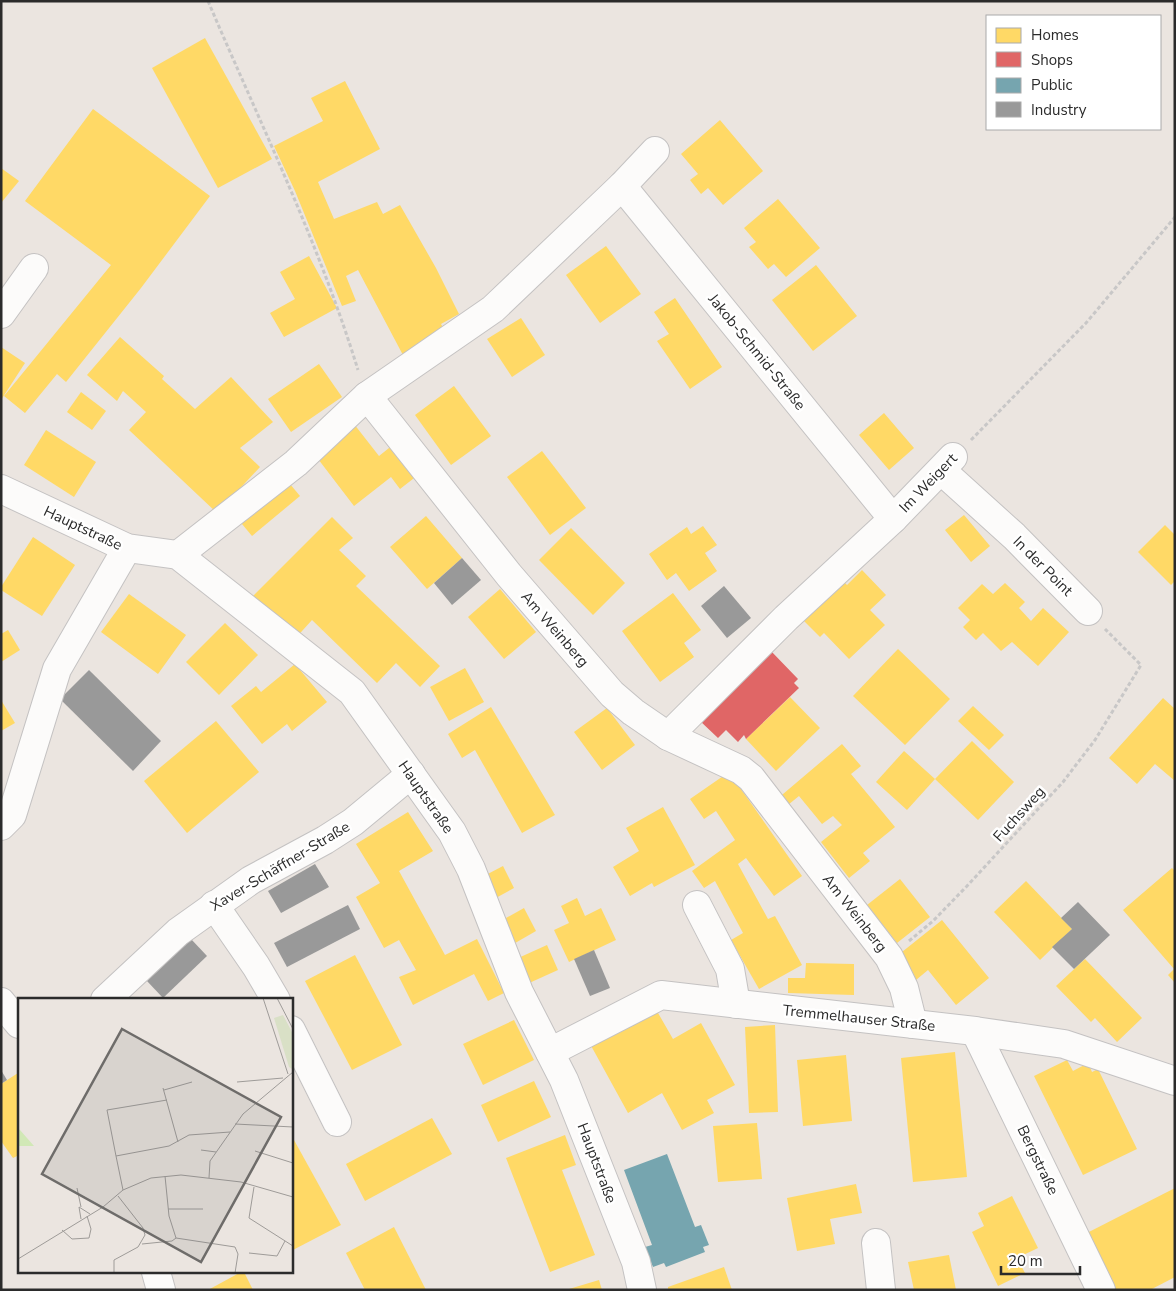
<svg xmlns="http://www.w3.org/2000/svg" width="1176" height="1291" viewBox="0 0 1176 1291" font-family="'Nunito Sans',sans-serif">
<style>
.homes{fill:#ffd966}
.shops{fill:#e06666}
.public{fill:#76a5af}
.industry{fill:#999}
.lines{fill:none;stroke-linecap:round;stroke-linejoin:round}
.minor-casing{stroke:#c4c2c2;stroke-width:30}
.path{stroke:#c8c7c7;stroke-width:3;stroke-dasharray:4 2.5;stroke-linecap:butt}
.minor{stroke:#fcfbfa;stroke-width:28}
.labels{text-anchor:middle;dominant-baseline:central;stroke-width:5;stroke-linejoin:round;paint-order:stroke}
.street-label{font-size:15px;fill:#2b2b2b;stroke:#fff}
.inset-road{fill:none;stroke:#9e9b98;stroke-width:1}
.view{fill:#6e6c6a;fill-opacity:0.15;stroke:#6e6c6a;stroke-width:2.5}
.inset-edge{fill:none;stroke:#2b2b2b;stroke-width:2.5}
</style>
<rect width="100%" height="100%" fill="#ebe5e0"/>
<g class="homes">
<polygon points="205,38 272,159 218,188 152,68"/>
<polygon points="345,81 380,149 318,182 334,219 377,202 383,214 400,205 436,268 459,314 441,324 446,333 404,357 358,270 346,276 356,301 342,306 295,191 274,146 323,121 311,98"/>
<polygon points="93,109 210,196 141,288 66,382 57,374 25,413 4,396 111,265 25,201"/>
<polygon points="720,120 763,171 723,205 708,188 701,194 690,180 698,174 681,154"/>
<polygon points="1,168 19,181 1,203"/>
<polygon points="778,199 820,248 786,277 774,264 768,269 749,247 756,242 744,228"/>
<polygon points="606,246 641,294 600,323 566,275"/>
<polygon points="309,256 337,308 284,337 270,313 295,299 280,272"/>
<polygon points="816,265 857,316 813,351 772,300"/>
<polygon points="675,298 722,367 690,389 657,341 669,334 654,312"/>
<polygon points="521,318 545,355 512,377 487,339"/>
<polygon points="120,337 164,376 162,379 195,409 231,377 273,422 240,448 260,467 217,513 129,430 146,412 123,391 117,401 87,375"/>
<polygon points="1,347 25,363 1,400"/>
<polygon points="319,364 342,397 291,432 268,399"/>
<polygon points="454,386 491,436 451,465 415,415"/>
<polygon points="81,392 106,411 92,430 67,412"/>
<polygon points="884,413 914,448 889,470 859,435"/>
<polygon points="354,424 379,456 394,444 418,475 400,489 391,477 354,506 315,455"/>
<polygon points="46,430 96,462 74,497 24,465"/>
<polygon points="542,451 586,508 550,535 507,477"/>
<polygon points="285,478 300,496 252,536 237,518"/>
<polygon points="964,515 990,546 971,562 945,530"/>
<polygon points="426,516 462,558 427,589 390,547"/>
<polygon points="332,517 353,538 339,550 366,576 356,586 440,666 420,687 396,663 377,683 312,620 293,641 250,599"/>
<polygon points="1165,525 1175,535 1175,581 1171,585 1138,552"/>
<polygon points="703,526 717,545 705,553 717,571 689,591 676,573 667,580 649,554 687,527 691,534"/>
<polygon points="571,528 625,583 593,615 539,560"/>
<polygon points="33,537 75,565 42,616 1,590 1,587"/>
<polygon points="862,570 886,595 870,610 885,625 849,659 824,633 820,637 803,620 843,581 847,585"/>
<polygon points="1005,583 1025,602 1019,608 1031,621 1043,608 1069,632 1038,666 1012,642 1001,651 983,633 976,640 963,627 970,620 958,608 982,584 993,594"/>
<polygon points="500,589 536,632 504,659 468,617"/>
<polygon points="673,593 701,630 684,643 694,657 660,682 622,631"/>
<polygon points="129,594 186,635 158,674 101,632"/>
<polygon points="225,623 258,655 219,695 186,662"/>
<polygon points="8,630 20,650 1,662 1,634"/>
<polygon points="898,649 950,699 905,745 853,696"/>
<polygon points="295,664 327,702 292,731 287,724 262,744 231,706 256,686 261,692"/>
<polygon points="465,668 484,702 449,721 430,687"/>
<polygon points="790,697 820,728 776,771 746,739"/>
<polygon points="1163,698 1175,709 1175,781 1155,764 1137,784 1109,758"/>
<polygon points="1,700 15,723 1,731"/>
<polygon points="973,706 1004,735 989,750 958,721"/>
<polygon points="491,707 555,815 522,833 475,750 462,758 448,734"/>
<polygon points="607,708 635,745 602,770 574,732"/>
<polygon points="216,721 259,772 187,833 144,781"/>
<polygon points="972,741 1014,782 978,820 935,779"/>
<polygon points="842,744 861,766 851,774 895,827 863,853 870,861 849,878 821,842 842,825 833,816 822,824 799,796 783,809 776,800"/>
<polygon points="904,751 935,779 907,810 876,782"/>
<polygon points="729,772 802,876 774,896 746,858 738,864 768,919 775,916 802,965 759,989 731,940 743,933 715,881 704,888 692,871 735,840 716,811 704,819 690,799"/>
<polygon points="663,807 695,865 654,887 652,883 630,896 613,867 639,851 626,828"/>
<polygon points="408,812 433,851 399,871 445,955 477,939 504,993 488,1001 474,974 413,1005 399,977 416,970 399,940 384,948 356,897 380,883 356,844"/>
<polygon points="503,866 514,888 494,899 482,877"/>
<polygon points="1172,868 1175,871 1175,983 1168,975 1174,969 1123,910"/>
<polygon points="900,879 930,917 897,943 867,905"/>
<polygon points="1026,881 1072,929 1040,960 994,912"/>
<polygon points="577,898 585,916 601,908 616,940 569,962 554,930 569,923 561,906"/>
<polygon points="524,908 536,931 510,946 497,923"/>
<polygon points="942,920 989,978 956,1005 928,970 916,980 897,956"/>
<polygon points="547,945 558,970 527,984 516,959"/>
<polygon points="355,955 402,1045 352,1070 305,981"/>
<polygon points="1085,959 1142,1018 1117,1042 1095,1018 1091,1022 1056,986"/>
<polygon points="806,963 854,964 854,995 788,993 788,978 805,978"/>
<polygon points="654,1006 673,1039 701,1023 735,1085 707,1100 714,1113 682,1130 662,1093 628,1113 589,1042"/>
<polygon points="514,1020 534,1060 483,1085 463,1044"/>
<polygon points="775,1025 778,1112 749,1113 745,1027"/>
<polygon points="955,1052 967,1177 913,1182 901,1058"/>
<polygon points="846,1055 852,1121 803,1126 797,1060"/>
<polygon points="1067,1060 1073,1071 1088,1063 1092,1072 1098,1069 1137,1149 1083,1175 1034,1076"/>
<polygon points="18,1073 19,1155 13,1158 1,1141 1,1084"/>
<polygon points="534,1081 551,1117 498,1142 481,1105"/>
<polygon points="432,1118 452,1154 365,1201 346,1164"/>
<polygon points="757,1123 762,1179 718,1182 713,1126"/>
<polygon points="565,1135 576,1165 562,1170 595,1255 550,1272 506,1158"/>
<polygon points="294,1140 341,1225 291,1251 291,1142"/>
<polygon points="856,1184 862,1213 830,1219 835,1244 797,1251 787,1198"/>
<polygon points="1175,1188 1175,1277 1150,1290 1111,1290 1083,1235"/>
<polygon points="1012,1196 1038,1248 1017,1258 1025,1273 998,1286 972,1232 984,1226 978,1213"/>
<polygon points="394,1227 426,1290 365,1290 346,1253"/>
<polygon points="949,1255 956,1290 914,1290 908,1262"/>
<polygon points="724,1267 732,1290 668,1290 668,1287"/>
<polygon points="241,1272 244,1272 253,1290 208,1290"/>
<polygon points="599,1280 602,1290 569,1290 569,1289"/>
</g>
<polygon class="shops" points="770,650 798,679 794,683 799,688 746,739 744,735 738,742 726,730 718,738 699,720"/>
<polygon class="public" points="667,1154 695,1227 701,1225 709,1245 703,1247 705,1252 666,1267 664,1263 653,1267 645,1247 652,1245 624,1170"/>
<g class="industry">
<polygon points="462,558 481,580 452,605 434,583"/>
<polygon points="724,586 751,618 727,638 701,606"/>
<polygon points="89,670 161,741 133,771 60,699"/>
<polygon points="315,864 329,887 281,913 268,891"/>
<polygon points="1078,902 1110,935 1074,969 1052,947 1072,929 1061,918"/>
<polygon points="348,905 360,929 287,967 274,943"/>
<polygon points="191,939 207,956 163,998 147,981"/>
<polygon points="594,950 610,988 590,996 574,959"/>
<polygon points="1,1070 7,1080 1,1084"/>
</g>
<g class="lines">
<defs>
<g id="minor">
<polyline points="622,186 655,151"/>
<polyline points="1,314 34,268"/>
<polyline points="367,396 493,309 622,186 893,519"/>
<polyline points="942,471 1014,536 1088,611"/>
<polyline points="1,489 127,548 178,555 352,692 452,832 471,869 519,992 564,1080 636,1262 642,1290"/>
<polyline points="178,555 296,463 367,396 509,575 612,694 633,712 668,736 741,770 751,778 889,957 904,988 913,1024"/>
<polyline points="668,736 786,618 893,519 953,457"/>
<polyline points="1,826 12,815 57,669 127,548"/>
<polyline points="214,905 256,966 276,1000"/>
<polyline points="697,905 730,969 736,1004"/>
<polyline points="105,1000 178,932 251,880 325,840 353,822 411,774"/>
<polyline points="1,1002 19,1024"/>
<polyline points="291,1030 337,1122"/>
<polyline points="975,1031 1101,1290"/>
<polyline points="550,1052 661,995 975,1031 1064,1044 1175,1081"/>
<polyline points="876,1243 881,1290"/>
<polyline points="156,1272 161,1290"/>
</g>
</defs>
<use href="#minor" class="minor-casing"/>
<g class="path">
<path d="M208,1C260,123 319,243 358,370"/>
<polyline points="971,440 1086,323 1175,217"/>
<polyline points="909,941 933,921 967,886 1063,782 1095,740 1141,665 1105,629"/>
</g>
<use href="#minor" class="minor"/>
</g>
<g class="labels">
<g class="street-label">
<text transform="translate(757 352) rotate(51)">Jakob-Schmid-Straße</text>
<text transform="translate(928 483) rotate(-46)">Im Weigert</text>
<text transform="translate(83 528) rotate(25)">Hauptstraße</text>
<text transform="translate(1043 566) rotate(45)">In der Point</text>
<text transform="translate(555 629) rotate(49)">Am Weinberg</text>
<text transform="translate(426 797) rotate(55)">Hauptstraße</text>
<text transform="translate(1019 814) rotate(-48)">Fuchsweg</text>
<text transform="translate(280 866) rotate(-31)">Xaver-Schäffner-Straße</text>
<text transform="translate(855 913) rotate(52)">Am Weinberg</text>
<text transform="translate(859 1018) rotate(6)">Tremmelhauser Straße</text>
<text transform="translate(1038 1160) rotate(64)">Bergstraße</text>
<text transform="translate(597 1163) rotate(69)">Hauptstraße</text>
</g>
</g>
<g transform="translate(18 998)">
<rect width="275" height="275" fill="#ebe5e0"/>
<path d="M0,131L2,132L16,148H0Z" fill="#d1e8b6"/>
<path d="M265,17L275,36L274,71L271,69L256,20Z" fill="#d9e0c6"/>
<path class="inset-road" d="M245,0L270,76M259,0L275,31M219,84L265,80M145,90L160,144M146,92L174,84M217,126L275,129M183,152L198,154M237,153L275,165M98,158L89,112L149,102M147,178L151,218L158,240L217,249L220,256L217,275M191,180L192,163L225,116L275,74M236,189L231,220L275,248M59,190L63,209M105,192L98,158L151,148L171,137L212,134M150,211H185M63,221L61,209L72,216M44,232L54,241L71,240L73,231L69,218M124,246L154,243L158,240M231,255L259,258L267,243M0,261L85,209L105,192L133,180L163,177L223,184L275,199M96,275V262L120,249L127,237L125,230L100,198"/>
<path class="view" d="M104,31L263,119L183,264L24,176Z"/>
<rect width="275" height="275" class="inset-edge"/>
</g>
<rect width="1176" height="1291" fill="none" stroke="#2b2b2b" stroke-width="5"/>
<rect x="986" y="15" width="175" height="115" fill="#ffffff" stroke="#aaaaaa"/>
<rect x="996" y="28" width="25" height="15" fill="#ffd966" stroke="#aaaaaa"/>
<text x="1031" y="40" font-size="15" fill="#2b2b2b">Homes</text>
<rect x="996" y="52" width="25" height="15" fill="#e06666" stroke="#aaaaaa"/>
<text x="1031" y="65" font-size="15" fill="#2b2b2b">Shops</text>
<rect x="996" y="78" width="25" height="15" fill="#76a5af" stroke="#aaaaaa"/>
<text x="1031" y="90" font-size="15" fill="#2b2b2b">Public</text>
<rect x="996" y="102" width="25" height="15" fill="#999999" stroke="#aaaaaa"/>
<text x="1031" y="115" font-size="15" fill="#2b2b2b">Industry</text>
<path d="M1001 1266v8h79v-8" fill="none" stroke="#2b2b2b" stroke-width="2.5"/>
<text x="1008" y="1266" font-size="15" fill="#2b2b2b" stroke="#ffffff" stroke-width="4" paint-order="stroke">20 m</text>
</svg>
